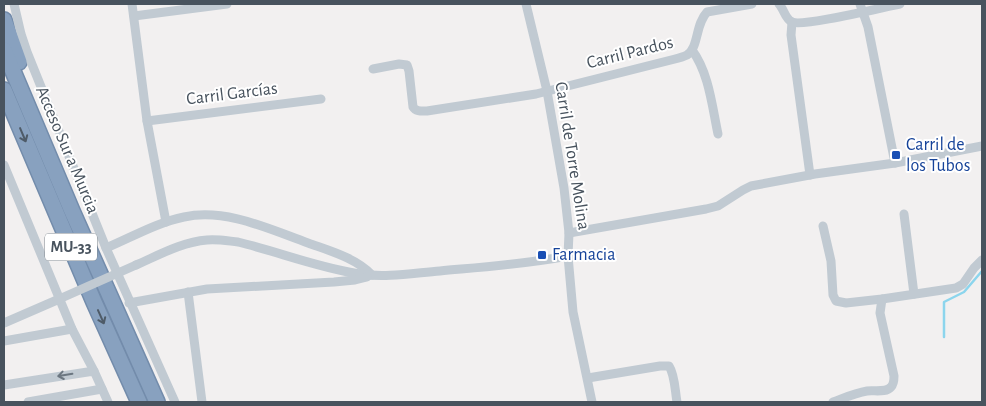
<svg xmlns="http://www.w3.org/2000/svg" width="986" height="406" viewBox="0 0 986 406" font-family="'Alegreya Sans',sans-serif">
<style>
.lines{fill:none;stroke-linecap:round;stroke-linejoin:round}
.stream{stroke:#8cd5ed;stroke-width:2.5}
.highway-casing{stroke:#738cab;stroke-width:18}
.street{stroke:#c1cad2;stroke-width:9}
.highway{stroke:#88a1bf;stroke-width:15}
.street-bridge{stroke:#c1cad2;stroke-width:9}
.oneway{stroke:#4e5b68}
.oneway2{stroke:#6c7781}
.transit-dot{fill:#1a4fb4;stroke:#fff;stroke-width:2}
.labels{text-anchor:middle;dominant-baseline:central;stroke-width:4;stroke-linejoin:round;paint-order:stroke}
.shield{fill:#fff;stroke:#7f878e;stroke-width:1}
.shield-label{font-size:16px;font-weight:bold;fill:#48535e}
.street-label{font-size:18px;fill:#48535e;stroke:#fff}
.transit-label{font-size:18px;fill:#164399;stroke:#fff;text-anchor:start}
</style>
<rect width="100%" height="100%" fill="#f2f0f0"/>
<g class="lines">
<polyline class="stream" points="944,337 944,302 964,292 982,271"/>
<defs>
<g id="highway">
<polyline points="4,20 19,62"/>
<polyline points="4,50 72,211 157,402"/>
<polyline points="4,90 94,302 139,402"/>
</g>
</defs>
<use href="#highway" class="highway-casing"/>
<g class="street">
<polyline points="14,4 21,34 27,52 106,248 175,402"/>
<polyline points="132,4 147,121 166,222"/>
<polyline points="526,4 547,91 564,188 569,233 568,256 573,312 592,402"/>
<path d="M779,4C784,9 785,19 792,22C802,27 884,7 900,4"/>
<polyline points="860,4 868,27 895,163"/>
<polyline points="134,16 227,4"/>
<polyline points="792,22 791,35 810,175"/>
<path d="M692,50C709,73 712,106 718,134"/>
<path d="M373,69L399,64L407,65L409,71L413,107C416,112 422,111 427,111L536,94L675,59C679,58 683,57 687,55C699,47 695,25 707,12L752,4"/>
<polyline points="147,121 321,99"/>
<polyline points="4,165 72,329 94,371"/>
<polyline points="904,214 914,294"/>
<polyline points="823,226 831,261 833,295 836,301 846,303 882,299 956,288 963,284 974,268 982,260"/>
<polyline points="569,233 706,209 718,206 743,190 751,186 815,174 895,163 982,146"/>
<path d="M106,248C130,238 158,222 184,217C226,208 269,229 308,243C330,251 356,258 372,275"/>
<path d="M136,265C159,255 182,242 207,240C218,239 228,241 238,242C279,252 319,268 360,274C386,278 414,273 440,271C483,267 526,264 568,256"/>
<polyline points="188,292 202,402"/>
<polyline points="129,303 207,289 334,282 355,280 367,277"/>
<polyline points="4,323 57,300"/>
<polyline points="4,341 72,329"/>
<path d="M588,378L660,366H669C675,375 675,391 677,402"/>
<polyline points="4,385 94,371 108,402"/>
<polyline points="28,402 102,389"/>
<path d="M833,402C844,398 855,393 867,391C874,390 886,393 891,387C894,384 894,379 894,376L880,313L882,299"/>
</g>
<use href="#highway" class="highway"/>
<polyline class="street-bridge" points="57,300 136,265"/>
</g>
<defs><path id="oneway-shaft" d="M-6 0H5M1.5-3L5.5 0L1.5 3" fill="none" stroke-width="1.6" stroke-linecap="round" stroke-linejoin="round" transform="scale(1.25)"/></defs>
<g class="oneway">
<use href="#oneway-shaft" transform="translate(23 135) rotate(67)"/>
<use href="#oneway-shaft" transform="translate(101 317) rotate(66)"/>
</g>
<use class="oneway2" href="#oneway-shaft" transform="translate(65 375) rotate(171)"/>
<g class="transit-dot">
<rect x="891" y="150" width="10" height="10" rx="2.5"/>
<rect x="537" y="250" width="10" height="10" rx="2.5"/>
</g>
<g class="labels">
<rect class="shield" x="45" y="233.5" width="52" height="27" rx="4"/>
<g class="shield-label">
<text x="71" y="247">MU-33</text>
</g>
<g class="street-label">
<text transform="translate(630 53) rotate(-14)">Carril Pardos</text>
<text transform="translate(232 94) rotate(-7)">Carril Garcías</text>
<text transform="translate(67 150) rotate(67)">Acceso Sur a Murcia</text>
<text transform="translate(572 156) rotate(81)">Carril de Torre Molina</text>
</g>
<g class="transit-label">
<text x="906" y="145">Carril de<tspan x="906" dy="21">los Tubos</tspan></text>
<text x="552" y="255">Farmacia</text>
</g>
</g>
<rect width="986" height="406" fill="none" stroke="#48535e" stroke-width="10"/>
</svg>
